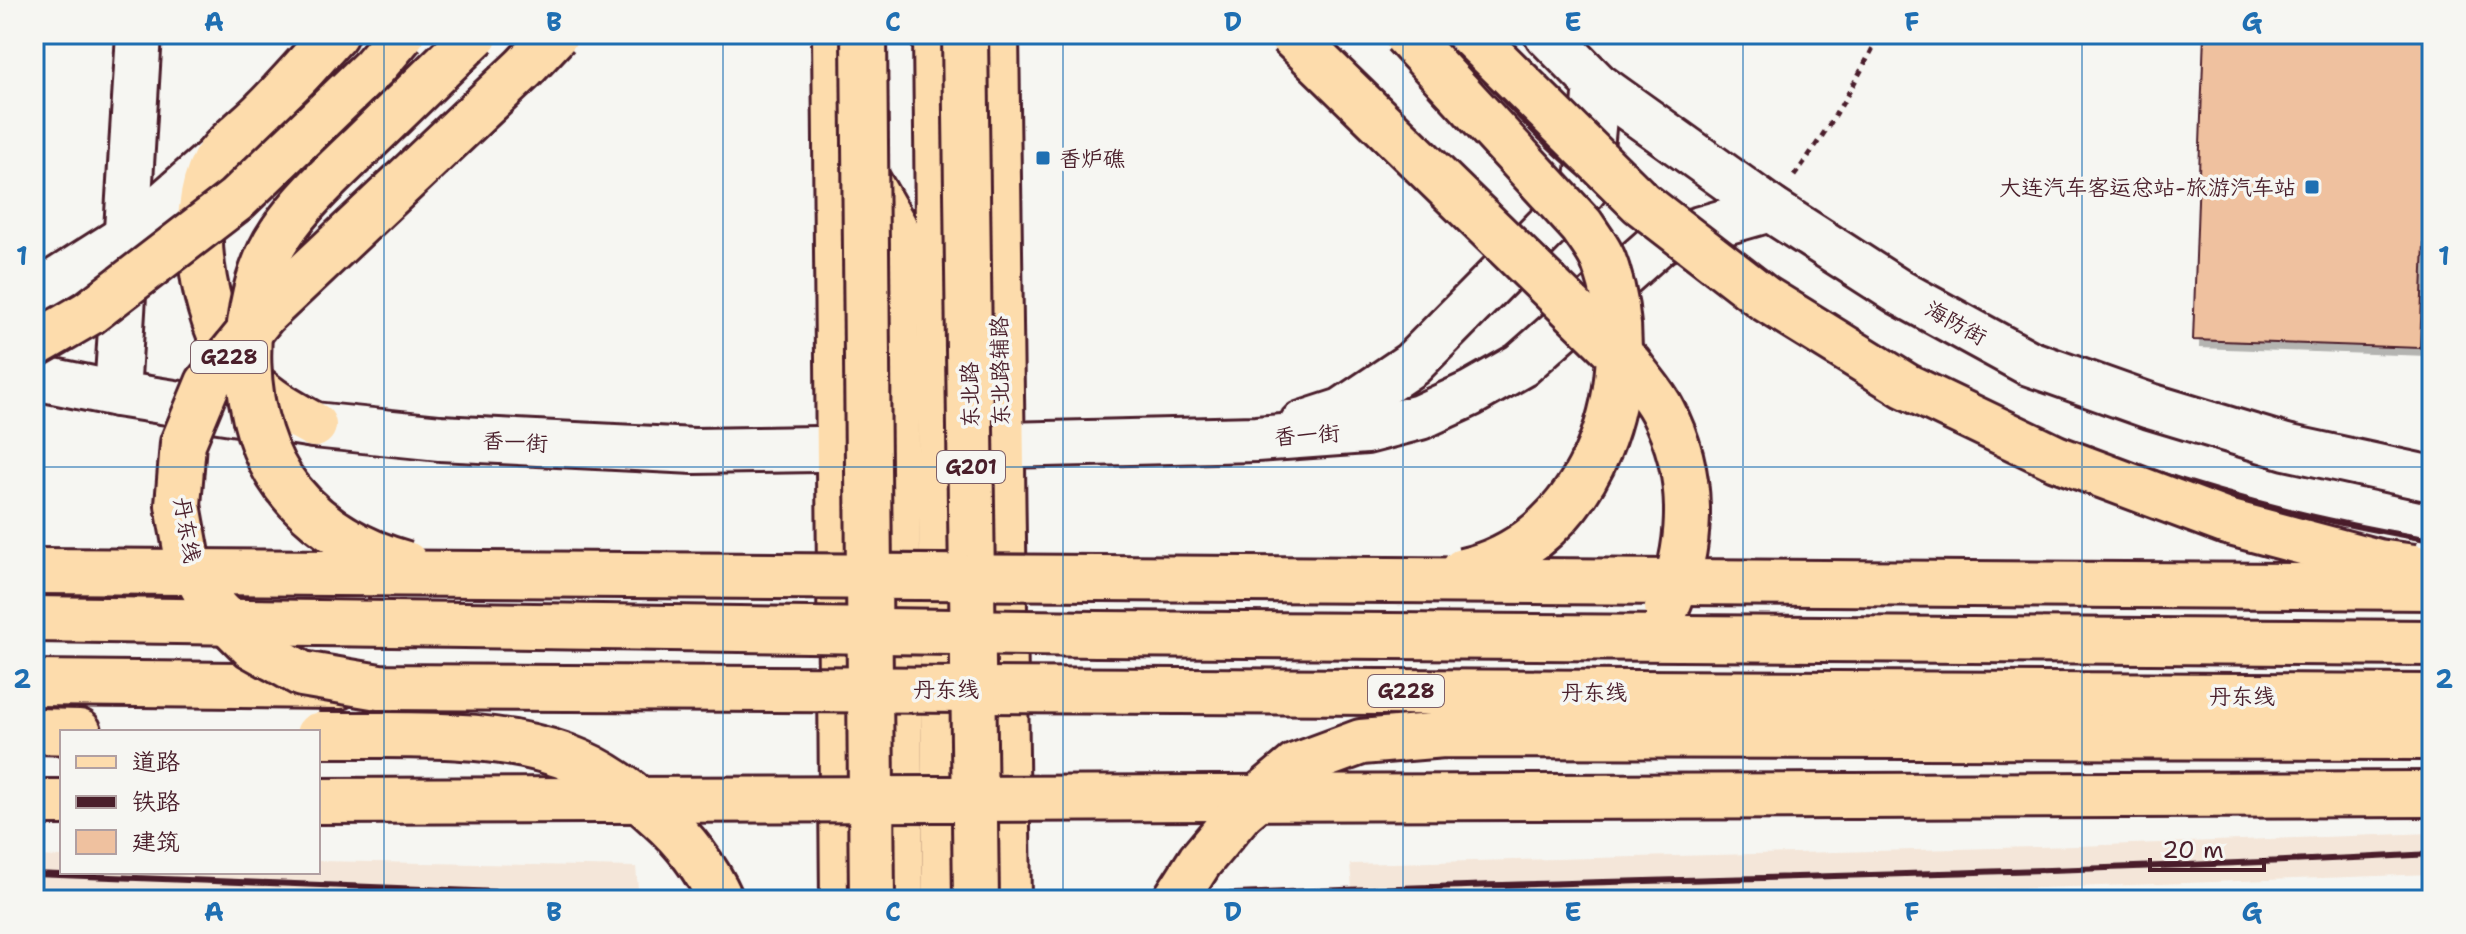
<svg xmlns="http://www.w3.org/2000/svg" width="2466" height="934" viewBox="0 0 2466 934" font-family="'Shantell Sans','LXGW WenKai TC',sans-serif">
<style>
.built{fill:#f4e6d9}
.building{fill:#efc19f;stroke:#4a1f2b;stroke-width:2;filter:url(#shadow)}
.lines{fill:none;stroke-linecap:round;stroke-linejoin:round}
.minor-casing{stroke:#4a1f2b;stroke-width:50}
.major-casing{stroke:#4a1f2b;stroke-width:50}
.highway-casing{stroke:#4a1f2b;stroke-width:50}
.path{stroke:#4a1f2b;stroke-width:5;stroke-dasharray:6 6;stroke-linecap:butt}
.minor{stroke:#f6f6f2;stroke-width:44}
.major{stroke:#fddcac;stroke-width:44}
.highway{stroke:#fddcac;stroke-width:44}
.rail{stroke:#4a1f2b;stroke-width:6}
.highway-bridge-casing{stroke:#4a1f2b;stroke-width:50;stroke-linecap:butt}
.highway-bridge{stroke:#fddcac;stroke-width:44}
.grid{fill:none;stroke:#1f6fb2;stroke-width:2;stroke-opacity:0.55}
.poi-dot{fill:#1f6fb2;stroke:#f6f6f2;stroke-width:3}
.labels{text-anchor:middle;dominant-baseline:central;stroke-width:7;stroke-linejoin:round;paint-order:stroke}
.shield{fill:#f6f6f2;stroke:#7e6067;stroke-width:2}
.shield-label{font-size:20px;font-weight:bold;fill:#4a1f2b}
.poi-label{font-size:22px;fill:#4a1f2b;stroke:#f6f6f2;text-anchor:start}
.street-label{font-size:22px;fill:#4a1f2b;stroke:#f6f6f2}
.neatline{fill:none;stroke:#1f6fb2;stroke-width:3}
.grid-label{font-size:26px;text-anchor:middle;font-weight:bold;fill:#1f6fb2}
</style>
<defs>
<filter id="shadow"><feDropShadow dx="7" dy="7" stdDeviation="0" flood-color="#0004"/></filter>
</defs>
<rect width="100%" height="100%" fill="#f6f6f2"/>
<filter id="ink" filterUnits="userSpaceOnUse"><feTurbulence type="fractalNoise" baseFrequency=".0125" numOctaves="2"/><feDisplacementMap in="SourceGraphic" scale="16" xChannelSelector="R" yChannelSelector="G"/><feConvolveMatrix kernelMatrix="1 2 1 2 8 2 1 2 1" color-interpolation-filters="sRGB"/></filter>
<g filter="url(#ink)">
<g class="built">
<polygon points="2432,833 2432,874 1711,900 1353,900 1350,864 2078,846"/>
<polygon points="34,856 62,857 62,872 318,872 318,861 636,867 639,900 359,900 34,889"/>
</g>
<polygon class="building" points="2204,34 2432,34 2420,348 2193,340"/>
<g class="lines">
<defs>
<g id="minor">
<polyline points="1547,34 1597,85 1770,209 1899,292 2029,363 2150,406 2286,447 2432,479"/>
<polyline points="34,293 47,287 127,236 215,159"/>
<polyline points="34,377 117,394 314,425 440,438 694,451 878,448"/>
<polyline points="117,394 139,34"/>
<polyline points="1302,424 1342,411 1412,364 1584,190 1588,181 1597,85"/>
<polyline points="963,446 1256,439 1366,431 1420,417 1470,394 1521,365 1662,240 1770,209"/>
</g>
<g id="major">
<polyline points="835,34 843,900"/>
<polyline points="936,34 945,900"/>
<polyline points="996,34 1008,900"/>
<polyline points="857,162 895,228 901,900"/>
<path d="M314,425C285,409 257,394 237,366C202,316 186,217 214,162C223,145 251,125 265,110C289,86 312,59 335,34"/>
</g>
<g id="highway">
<polyline points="34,683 340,686"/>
<polyline points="34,731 79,732"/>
<polyline points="34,802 62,802"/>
</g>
</defs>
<use href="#minor" class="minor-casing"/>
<use href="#major" class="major-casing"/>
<use href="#highway" class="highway-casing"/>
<path class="path" d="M1794,176C1827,132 1855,84 1880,34"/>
<use href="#minor" class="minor"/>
<use href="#major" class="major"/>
<use href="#highway" class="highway"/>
<g class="rail">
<path d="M1445,34C1490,85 1535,138 1589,181C1635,219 1690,247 1742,277C1785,303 1828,329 1872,353C2040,442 2244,510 2432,540"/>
<polyline points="34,874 709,900"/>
<path d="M1104,900C1547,878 1990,878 2432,854"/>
</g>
<defs>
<g id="highway-bridge">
<polyline points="556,34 524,68 264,314 208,383 183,443 178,505 188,560 215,609 252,646 302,674 379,687 2432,697"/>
<polyline points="864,34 872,900"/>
<polyline points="965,34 976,900"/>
<path d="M1290,34L1630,365C1640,380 1654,394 1662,410C1695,472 1694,543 1667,607"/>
<path d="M1405,34L1582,226C1589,237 1600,250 1604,262C1648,379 1593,542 1463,571"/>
<polyline points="1470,34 1641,203 1764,298 1906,386 2056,458 2227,522 2378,562 2414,567"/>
<polyline points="34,345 89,313 236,200 374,67 402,34"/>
<path d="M406,564C362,552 320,528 290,491C237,427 235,301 281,233C303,200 334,172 363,144C401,107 438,71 476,34"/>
<polyline points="34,571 2432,587"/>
<polyline points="34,619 1097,634 2432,643"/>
<path d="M318,735C400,736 502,728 579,762C609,775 635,795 659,817C684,839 707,869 721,900"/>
<polyline points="318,801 2432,794"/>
<polyline points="1175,900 1200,861 1242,811 1296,766 1361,742 1444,735 2432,737"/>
</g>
</defs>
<use href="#highway-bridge" class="highway-bridge-casing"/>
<use href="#highway-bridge" class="highway-bridge"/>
</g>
</g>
<path class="grid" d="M384,34V900M723,34V900M1063,34V900M1403,34V900M1743,34V900M2082,34V900M34,467H2432"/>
<g class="poi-dot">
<rect x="1035" y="150" width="16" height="16" rx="4"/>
<rect x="2304" y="179" width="16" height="16" rx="4"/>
</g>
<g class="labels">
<g class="shield">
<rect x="191" y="341" width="76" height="32" rx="6"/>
<rect x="937" y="451" width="68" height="32" rx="6"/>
<rect x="1368" y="675" width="76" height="32" rx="6"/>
</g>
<g class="shield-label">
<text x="229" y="357">G228</text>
<text x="971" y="467">G201</text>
<text x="1406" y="691">G228</text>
</g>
<g class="poi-label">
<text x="1059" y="158">香炉礁</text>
<text x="2296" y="187" text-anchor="end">大连汽车客运总站-旅游汽车站</text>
</g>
<g class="street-label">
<text transform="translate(1956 323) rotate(29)">海防街</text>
<text transform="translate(1000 371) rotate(-91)">东北路辅路</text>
<text transform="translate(970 395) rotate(-91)">东北路</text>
<text transform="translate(1307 435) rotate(-4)">香一街</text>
<text transform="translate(515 442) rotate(3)">香一街</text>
<text transform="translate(187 530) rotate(80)">丹东线</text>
<text x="946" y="689">丹东线</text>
<text x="1594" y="692">丹东线</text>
<text x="2242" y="696">丹东线</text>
</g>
</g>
<rect width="2466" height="934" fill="none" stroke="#f6f6f2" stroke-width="88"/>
<rect x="60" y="730" width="260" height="144" fill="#f6f6f2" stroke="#b1a0a2" stroke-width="2"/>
<rect x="76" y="756" width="40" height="12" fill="#fddcac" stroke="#b1a0a2" stroke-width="2"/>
<text x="132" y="770" font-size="24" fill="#4a1f2b">道路</text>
<rect x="76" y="796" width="40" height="12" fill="#4a1f2b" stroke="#b1a0a2" stroke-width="2"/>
<text x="132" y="810" font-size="24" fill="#4a1f2b">铁路</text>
<rect x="76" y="830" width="40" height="24" fill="#efc19f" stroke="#b1a0a2" stroke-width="2"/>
<text x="132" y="850" font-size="24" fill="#4a1f2b">建筑</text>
<path d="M2150 858v12h114v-12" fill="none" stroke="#4a1f2b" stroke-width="4"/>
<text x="2162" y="858" font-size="24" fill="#4a1f2b" stroke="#f6f6f2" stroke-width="6" paint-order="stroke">20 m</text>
<rect x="44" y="44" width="2378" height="846" class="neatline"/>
<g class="grid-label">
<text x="214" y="31">A</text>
<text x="554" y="31">B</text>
<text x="893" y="31">C</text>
<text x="1233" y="31">D</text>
<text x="1573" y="31">E</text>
<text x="1912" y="31">F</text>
<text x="2252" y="31">G</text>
<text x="22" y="265">1</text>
<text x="2444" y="265">1</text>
<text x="22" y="688">2</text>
<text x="2444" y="688">2</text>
<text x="214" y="921">A</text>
<text x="554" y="921">B</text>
<text x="893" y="921">C</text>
<text x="1233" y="921">D</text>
<text x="1573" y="921">E</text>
<text x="1912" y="921">F</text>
<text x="2252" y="921">G</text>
</g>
</svg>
